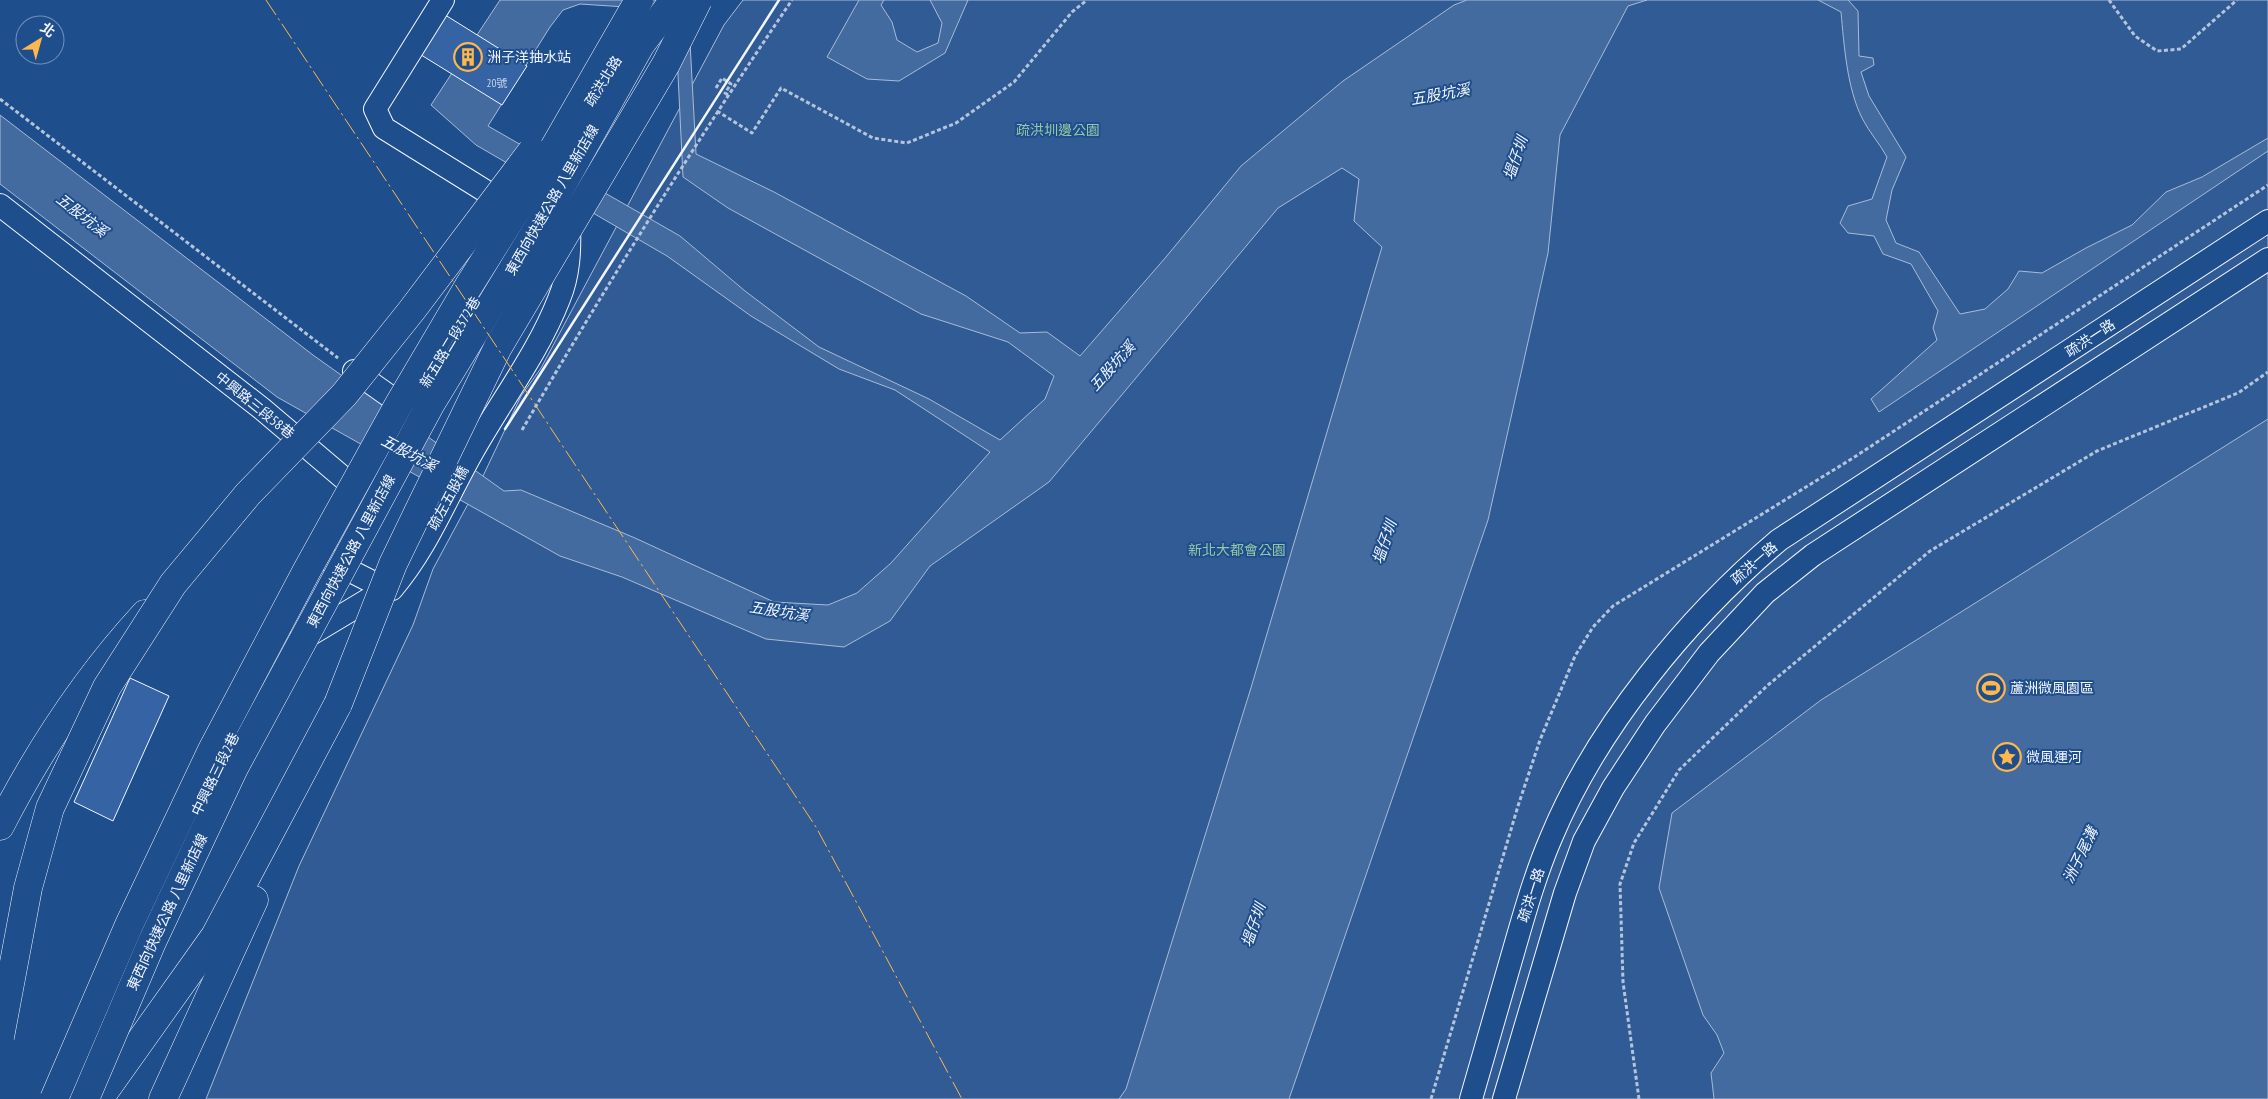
<svg xmlns="http://www.w3.org/2000/svg" width="2268" height="1099" viewBox="0 0 2268 1099" font-family="'PT Sans Narrow','Noto Sans TC',sans-serif">
<style>
.built{fill:#305b95;stroke:#a8bbd7}
.water{fill:#446ba0;stroke:#a8bbd7;fill-rule:evenodd}
.building{fill:#3563a3;stroke:#f2f6ff}
.lines{fill:none;stroke-linecap:round;stroke-linejoin:round}
.minor-casing{stroke:#f2f6ff;stroke-width:24}
.highway-casing{stroke:#f2f6ff;stroke-width:29}
.path{stroke:#b3c4dc;stroke-width:3;stroke-dasharray:4 2.5;stroke-linecap:butt}
.minor{stroke:#1f4e8c;stroke-width:22}
.highway{stroke:#1f4e8c;stroke-width:28}
.highway-bridge-casing{stroke:#f2f6ff;stroke-width:29;stroke-linecap:butt}
.highway-bridge{stroke:#1f4e8c;stroke-width:28}
.wall{stroke:#f2f6ff;stroke-width:2.5}
.power{stroke:#ffb74d;stroke-width:1;stroke-dasharray:18 4 2.5 4;stroke-linecap:butt}
.labels{text-anchor:middle;dominant-baseline:central;stroke-width:4;stroke-linejoin:round;paint-order:stroke}
.number-label{font-size:11px;fill:#c3d1e8}
.poi-label{font-size:14px;fill:#f2f6ff;stroke:#1f4e8c;text-anchor:start}
.street-label{font-size:14px;fill:#f2f6ff;stroke:#1f4e8c}
.park-label{font-size:14px;fill:#97c8a6;stroke:#1f4e8c}
.water-label{font-size:15px;font-style:italic;fill:#f2f6ff;stroke:#1f4e8c}
</style>
<rect width="100%" height="100%" fill="#1f4e8c"/>
<polygon class="built" points="743,0 2268,0 2268,1099 206,1099 299,866 413,625 433,569 483,476 521,396 541,368 724,25"/>
<g class="water">
<path d="M500,0H678L689,23L696,154L774,192L966,296L1020,333L1047,332L1080,356L1166,257L1241,166L1343,81L1454,5L1467,0H1647L1628,6L1560,135L1548,253L1488,520L1289,1099H1119L1126,1089L1250,691L1382,247L1354,221L1359,179L1342,168L1278,208L1049,482L930,566L890,621L844,647L766,639L622,577L560,556L277,397L0,184V115L313,355L504,491L521,490L635,538L774,602L828,605L857,593L891,563L990,452L895,390L839,369L751,316L667,256L476,145L431,105ZM580,4L656,9L676,34L683,177L728,208L921,314L1008,342L1054,376L1045,399L1000,440L929,399L819,347L745,291L680,236L488,126L550,27L563,10Z"/>
<polygon points="859,0 884,0 881,5 892,22 897,40 917,52 938,43 942,23 930,0 968,0 945,53 899,81 867,79 827,57"/>
<path d="M1818,0H1848L1858,11L1859,56L1873,58L1874,65L1861,72L1869,96L1906,157L1892,190L1886,220L1896,243L1919,252L1960,314L1985,309L2008,289L2019,271L2042,273L2086,248L2132,225L2166,192L2202,177L2268,138V151L1879,412L1871,399L1937,340L1933,328L1938,311L1911,264L1883,254L1874,236L1848,233L1840,223L1848,206L1872,199L1887,157C1880,144 1869,132 1862,118C1847,88 1844,45 1841,12Z"/>
<polygon points="2268,419 2268,1099 1714,1099 1711,1073 1724,1053 1717,1035 1703,1015 1659,888 1672,813 1821,700"/>
</g>
<g class="building">
<polygon points="442,13 527,66 502,105 418,53"/>
<polygon points="130,678 169,696 113,821 74,802"/>
</g>
<g class="lines">
<defs>
<g id="minor">
<polyline points="443,0 375,109 384,128 511,207"/>
<polyline points="0,205 261,408 360,492 356,499"/>
<polyline points="354,371 409,410 411,407"/>
<polyline points="325,558 386,589"/>
<path d="M271,658L386,589H392C427,548 446,498 473,451C501,401 538,353 559,299C569,275 570,250 569,224"/>
<polyline points="126,965 155,901"/>
<path d="M1471,1099C1485,1050 1499,1002 1513,953C1524,915 1535,875 1551,838C1597,727 1688,617 1779,540L2268,221"/>
<polyline points="1504,1099 1565,893 1584,841 1613,788 1655,724 1709,653 1765,593 1813,555 2268,259"/>
</g>
<g id="highway">
<path d="M0,826C39,750 87,677 145,614"/>
<polyline points="99,1099 215,936 338,704"/>
<polyline points="163,1099 254,900"/>
</g>
</defs>
<use href="#minor" class="minor-casing"/>
<use href="#highway" class="highway-casing"/>
<g class="path">
<polyline points="2109,0 2135,36 2157,51 2181,49 2237,0"/>
<polyline points="716,88 722,78 731,84 725,93 728,95"/>
<polyline points="0,99 338,358"/>
<polyline points="717,111 752,133 781,88 873,138 907,143 956,123 1014,82 1072,12 1087,0"/>
<path d="M522,430C607,284 697,140 792,0"/>
<polyline points="1431,1099 1518,806 1540,740 1575,656 1593,627 1613,606 1853,458 2268,185"/>
<polyline points="1639,1099 1623,982 1620,884 1634,843 1679,770 1768,685 1930,551 2097,451 2238,393 2268,372"/>
</g>
<use href="#minor" class="minor"/>
<use href="#highway" class="highway"/>
<defs>
<g id="highway-bridge">
<polyline points="338,704 393,564 498,347 666,64 698,0"/>
<polyline points="0,1037 28,888 50,808 107,687 173,584 248,494 344,395 412,310 532,151"/>
<polyline points="54,1099 129,925 212,750 306,572 399,404 468,287 539,174 639,0"/>
<polyline points="85,1099 152,942 234,768 430,405 539,226 641,44 674,0"/>
</g>
</defs>
<use href="#highway-bridge" class="highway-bridge-casing"/>
<use href="#highway-bridge" class="highway-bridge"/>
<polyline class="wall" points="505,429 779,0"/>
<polyline class="power" points="266,0 816,827 962,1099"/>
</g>
<defs>
<symbol id="building-ring" viewBox="-11 -11 22 22"><circle r="9.5" fill="#1f4e8c" stroke="#ffb74d" stroke-width="1.5"/><path d="M-4-6H4V6H1V3H-1V6H-4ZM-2.5-4.3h1.7v1.8h-1.7ZM.8-4.3h1.7v1.8H.8ZM-2.5-1h1.7V.8h-1.7ZM.8-1h1.7V.8H.8Z" fill="#ffb74d"/></symbol>
<symbol id="stadium-ring" viewBox="-11 -11 22 22"><circle r="9.5" fill="#1f4e8c" stroke="#ffb74d" stroke-width="1.5"/><path d="M0-5a6.5 5 0 1 0 0 10a6.5 5 0 1 0 0-10ZM-3.5-1.8h7v3.6h-7Z" fill="#ffb74d"/></symbol>
<symbol id="sight-ring" viewBox="-11 -11 22 22"><circle r="9.5" fill="#1f4e8c" stroke="#ffb74d" stroke-width="1.5"/><path d="M0-6L1.8-2.2L6-1.7L2.9 1.2L3.7 5.4L0 3.3L-3.7 5.4L-2.9 1.2L-6-1.7L-1.8-2.2Z" fill="#ffb74d"/></symbol>
</defs>
<g fill-rule="evenodd">
<use href="#building-ring" x="452" y="41" width="32" height="32"/>
<use href="#stadium-ring" x="1975" y="672" width="32" height="32"/>
<use href="#sight-ring" x="1991" y="741" width="32" height="32"/>
</g>
<g class="labels">
<g class="number-label">
<text x="497" y="83">20號</text>
</g>
<g class="poi-label">
<text x="487" y="57">洲子洋抽水站</text>
<text x="2010" y="688">蘆洲微風園區</text>
<text x="2026" y="757">微風運河</text>
</g>
<g class="street-label">
<text transform="translate(603 81) rotate(-58)">疏洪北路</text>
<text transform="translate(552 200) rotate(-60)">東西向快速公路 八里新店線</text>
<text transform="translate(2090 338) rotate(-33)">疏洪一路</text>
<text transform="translate(450 342) rotate(-59)">新五路二段372巷</text>
<text transform="translate(255 405) rotate(39)">中興路三段58巷</text>
<text transform="translate(448 498) rotate(-62)">疏左五股橋</text>
<text transform="translate(351 551) rotate(-62)">東西向快速公路 八里新店線</text>
<text transform="translate(1754 563) rotate(-41)">疏洪一路</text>
<text transform="translate(215 774) rotate(-64)">中興路三段2巷</text>
<text transform="translate(1531 895) rotate(-72)">疏洪一路</text>
<text transform="translate(167 912) rotate(-65)">東西向快速公路 八里新店線</text>
</g>
<g class="park-label">
<text x="1058" y="130">疏洪圳邊公園</text>
<text x="1237" y="550">新北大都會公園</text>
</g>
<g class="water-label">
<text transform="translate(1440 94) rotate(-10)">五股坑溪</text>
<text transform="translate(1515 158) rotate(-71)">塭仔圳</text>
<text transform="translate(82 215) rotate(38)">五股坑溪</text>
<text transform="translate(1112 366) rotate(-48)">五股坑溪</text>
<text transform="translate(409 453) rotate(28)">五股坑溪</text>
<text transform="translate(1384 542) rotate(-71)">塭仔圳</text>
<text transform="translate(779 611) rotate(9)">五股坑溪</text>
<text transform="translate(2080 855) rotate(-64)">洲子尾溝</text>
<text transform="translate(1253 925) rotate(-71)">塭仔圳</text>
</g>
</g>
<g transform="translate(40 40) rotate(37)"><circle r="24" fill="#1f4e8c" stroke="#7391ba"/>
<path d="M0-4L9 19L0 12L-9 19Z" fill="#ffb74d"/>
<text y="-8" font-size="14" font-weight="bold" text-anchor="middle" fill="#f2f6ff">北</text>
</g>
</svg>
